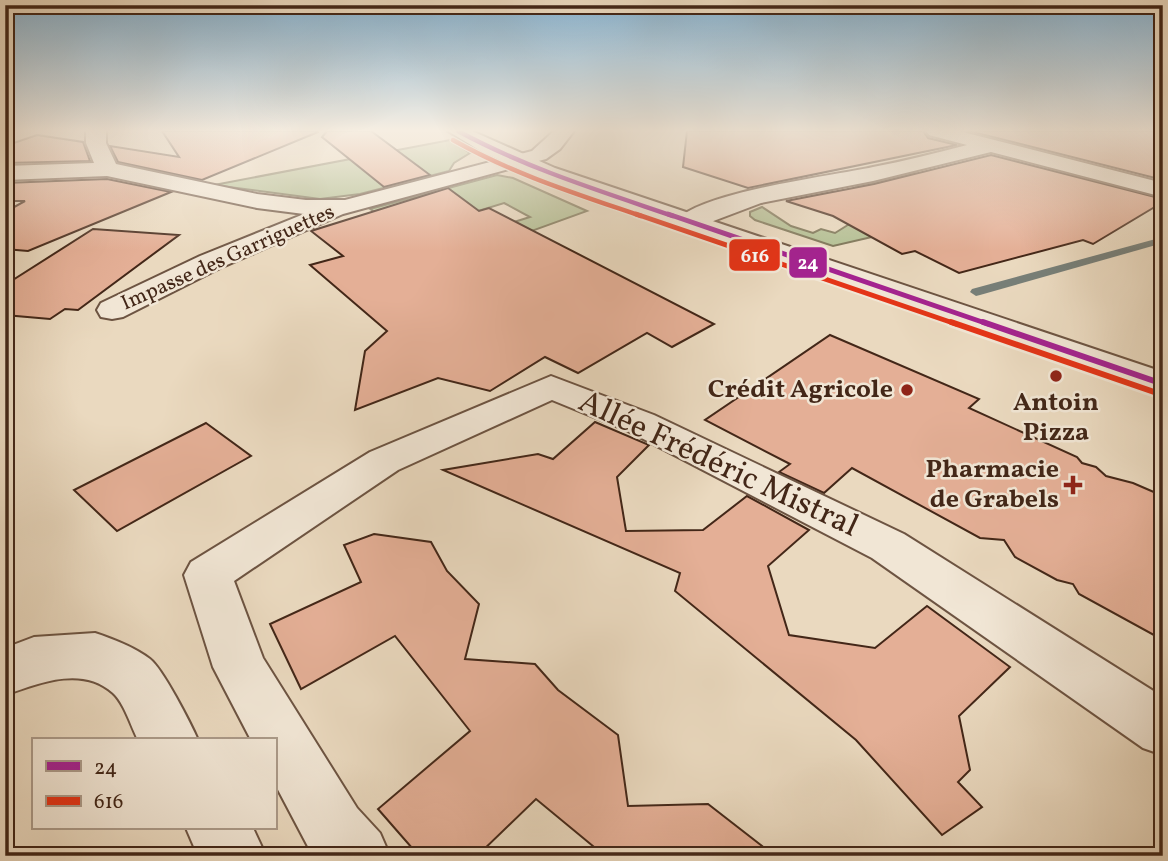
<svg xmlns="http://www.w3.org/2000/svg" width="1168" height="861" viewBox="0 0 1168 861" font-family="Vollkorn,serif">
<style>
.green{fill:#b4c094;stroke:#7c7456;stroke-width:2;fill-rule:evenodd}
.lines{fill:none;stroke-linecap:round;stroke-linejoin:round}
.stream{fill:#777f78;fill-rule:evenodd}
.building{fill:#e4af96;stroke:#432718;stroke-width:2}
.minor-casing{stroke:#6d5442;stroke-width:4}
.tertiary-casing{stroke:#6d5442;stroke-width:4}
.minor{fill:#f1e6d5;fill-rule:evenodd}
.tertiary{fill:#f1e6d5;fill-rule:evenodd}
.bus-1-far2-casing{stroke:#f1e6d5;stroke-width:7}
.bus-1-far1-casing{stroke:#f1e6d5;stroke-width:9}
.bus-1-casing{stroke:#f1e6d5;stroke-width:11}
.bus-2-far2-casing{stroke:#f1e6d5;stroke-width:7}
.bus-2-far1-casing{stroke:#f1e6d5;stroke-width:9}
.bus-2-casing{stroke:#f1e6d5;stroke-width:11}
.bus-1-far2{stroke:#a4238f;stroke-width:4.5}
.bus-1-far1{stroke:#a4238f;stroke-width:5}
.bus-1{stroke:#a4238f;stroke-width:6}
.bus-2-far2{stroke:#e43417;stroke-width:4.5}
.bus-2-far1{stroke:#e43417;stroke-width:5}
.bus-2{stroke:#e43417;stroke-width:6}
.poi-dot{fill:#8f2418;stroke:#f1e6d5;stroke-width:2.5}
.labels{text-anchor:middle;dominant-baseline:central;stroke-width:5;stroke-linejoin:round;paint-order:stroke}
.far-street-label{font-size:21px;fill:#432718;stroke:#f1e6d5}
.poi-label{font-size:26px;font-weight:bold;fill:#432718;stroke:#f1e6d5;text-anchor:end}
.near-street-label{font-size:32px;fill:#432718;stroke:#f1e6d5}
.line-badge{stroke:#f1e6d5;stroke-width:2.5}
.badge-label{font-size:19px;text-anchor:middle;font-weight:bold;fill:#fff}
</style>
<rect width="100%" height="100%" fill="#ead9bf"/>
<filter id="stains"><feTurbulence type="fractalNoise" baseFrequency=".00286" numOctaves="4"/><feColorMatrix values="0 0 0 0 .2 0 0 0 0 .09 0 0 0 0 .02 0 0 0 .5 -.17"/></filter>
<radialGradient id="worn" r=".72"><stop offset=".6" stop-color="#630" stop-opacity="0"/><stop offset="1" stop-color="#630" stop-opacity=".3"/></radialGradient>
<g class="green">
<polygon points="450,140 470,153 454,163 449,171 360,194 320,199 214,185"/>
<polygon points="915,173 968,188 945,220 833,246 755,220 750,216 750,212 762,207 791,226 813,233 821,229 835,233 867,213 801,198 832,192 852,198 873,192 855,187"/>
<path d="M497,175L513,178L587,211L465,255L411,236L370,209ZM504,203L530,217L479,233L439,223Z"/>
</g>
<g class="lines">
<polygon class="stream" points="1163,237 1163,243 980,295 976,296 970,292 972,289"/>
</g>
<g class="building">
<polygon points="162,131 318,131 318,132 202,180 118,162 110,146 179,157"/>
<polygon points="327,131 371,131 430,175 384,187 322,137"/>
<polygon points="687,131 923,131 928,138 957,145 748,188 683,167"/>
<polygon points="969,131 1163,131 1163,180"/>
<polygon points="37,135 83,142 90,161 5,163 5,146"/>
<polygon points="991,155 1163,199 1163,202 1093,244 1083,240 959,273 915,251 902,254 833,216 786,201 874,184"/>
<polygon points="107,179 171,192 28,251 5,249 5,212 25,201 5,201 5,183"/>
<polygon points="448,188 479,211 489,208 714,324 672,347 647,333 578,373 545,357 490,391 438,378 355,410 365,351 387,331 310,265 343,256 311,231"/>
<polygon points="93,229 179,235 78,310 65,309 50,319 5,315 5,285"/>
<polygon points="830,335 979,399 969,408 1077,457 1082,463 1096,467 1106,476 1133,483 1163,496 1163,640 1079,594 1073,584 1057,580 1015,557 1004,540 980,538 852,468 824,493 779,472 790,464 705,420"/>
<polygon points="595,422 649,445 617,477 626,531 703,530 747,496 809,530 768,566 789,635 875,648 927,606 1010,667 959,716 970,770 958,782 982,807 942,835 856,740 675,591 680,573 443,470 538,454 553,459"/>
<polygon points="206,423 251,456 117,531 74,490"/>
<polygon points="374,534 431,542 447,571 479,604 465,659 535,664 558,690 618,735 628,806 708,804 775,856 605,856 536,799 477,856 419,856 378,809 470,731 395,636 301,689 270,624 361,582 344,545"/>
</g>
<g class="lines">
<defs>
<g id="minor">
<polygon points="86,131 106,131 106,143 116,164 257,194 306,200 345,200 532,151 554,131 574,131 560,149 546,159 343,214 220,268 123,317 112,319 101,317 97,310 101,303 200,256 304,214 257,208 107,176 5,180 5,166 94,163 86,143"/>
<path d="M926,131H959L1163,183V197L991,152L873,181L761,203L687,231L678,228L674,223C696,192 833,176 873,167C905,161 936,153 967,145L929,135Z"/>
<polygon points="551,376 654,415 904,534 1163,697 1163,755 1143,748 872,558 628,431 552,400 398,470 234,581 263,658 357,808 380,833 390,856 313,856 275,784 275,740 251,740 213,667 184,575 191,562 370,452"/>
<path d="M95,633C113,639 134,647 150,659C163,669 191,724 198,740H138C131,726 124,703 113,693C82,665 39,683 5,695V648L34,637Z"/>
<polygon points="186,828 253,828 266,856 198,856"/>
</g>
<polygon id="tertiary" points="448,131 472,131 555,168 1163,372 1163,395 539,178 482,152"/>
</defs>
<use href="#minor" class="minor-casing"/>
<use href="#tertiary" class="tertiary-casing"/>
<use href="#minor" class="minor"/>
<use href="#tertiary" class="tertiary"/>
<defs>
<path id="bus-1-far2" d="M458,131C526,168 600,191 673,216"/>
<polyline id="bus-1-far1" points="668,214 988,324"/>
<polyline id="bus-1" points="983,322 1163,384"/>
<path id="bus-2-far2" d="M453,140C513,174 577,194 641,216"/>
<polyline id="bus-2-far1" points="636,214 956,324"/>
<polyline id="bus-2" points="951,322 1160,394"/>
</defs>
<use href="#bus-1-far2" class="bus-1-far2-casing"/>
<use href="#bus-1-far1" class="bus-1-far1-casing"/>
<use href="#bus-1" class="bus-1-casing"/>
<use href="#bus-2-far2" class="bus-2-far2-casing"/>
<use href="#bus-2-far1" class="bus-2-far1-casing"/>
<use href="#bus-2" class="bus-2-casing"/>
<use href="#bus-1-far2" class="bus-1-far2"/>
<use href="#bus-1-far1" class="bus-1-far1"/>
<use href="#bus-1" class="bus-1"/>
<use href="#bus-2-far2" class="bus-2-far2"/>
<use href="#bus-2-far1" class="bus-2-far1"/>
<use href="#bus-2" class="bus-2"/>
</g>
<linearGradient id="sky" x2="0" y2="1"><stop stop-color="#89b6d5"/><stop offset="0.52" stop-color="#f6eee2"/><stop offset="1" stop-color="#f6eee2" stop-opacity="0"/></linearGradient>
<rect width="1168" height="251" fill="url(#sky)"/>
<g class="poi-dot">
<circle cx="1056" cy="376" r="7"/>
<circle cx="907" cy="390" r="7"/>
<path d="M1069.5 474.5h7v7h7v7h-7v7h-7v-7h-7v-7h7z"/>
</g>
<g class="labels">
<g class="far-street-label">
<text transform="translate(228 258) rotate(-24)">Impasse des Garriguettes</text>
</g>
<g class="poi-label">
<text x="893" y="390">Crédit Agricole</text>
<text x="1056" y="403" text-anchor="middle">Antoin<tspan x="1056" dy="30">Pizza</tspan></text>
<text x="1059" y="470">Pharmacie<tspan x="1059" dy="30">de Grabels</tspan></text>
</g>
<g class="near-street-label">
<text transform="translate(718 465) rotate(25)">Allée Frédéric Mistral</text>
</g>
</g>
<g class="line-badge">
<rect x="728" y="238" width="53" height="34" rx="7" fill="#e43417"/>
<rect x="788" y="246" width="40" height="33" rx="7" fill="#a4238f"/>
</g>
<g class="badge-label">
<text x="755" y="262">616</text>
<text x="808" y="269">24</text>
</g>
<rect width="1168" height="861" fill="none" stroke="#ead9bf" stroke-width="28"/>
<rect x="7" y="7" width="1154" height="847" fill="none" stroke="#432718" stroke-width="3.5"/>
<rect x="14" y="14" width="1140" height="833" fill="none" stroke="#432718" stroke-width="2"/>
<rect x="32" y="738" width="245" height="91" fill="#f1e6d5" stroke="#ab9a89" stroke-width="2"/>
<rect x="46" y="761" width="35" height="10" fill="#a4238f" stroke="#ab9a89" stroke-width="2"/>
<text x="94" y="774" font-size="21" fill="#432718">24</text>
<rect x="46" y="796" width="35" height="10" fill="#e43417" stroke="#ab9a89" stroke-width="2"/>
<text x="94" y="808" font-size="21" fill="#432718">616</text>
<rect width="100%" height="100%" filter="url(#stains)"/>
<rect width="100%" height="100%" fill="url(#worn)"/>
</svg>
